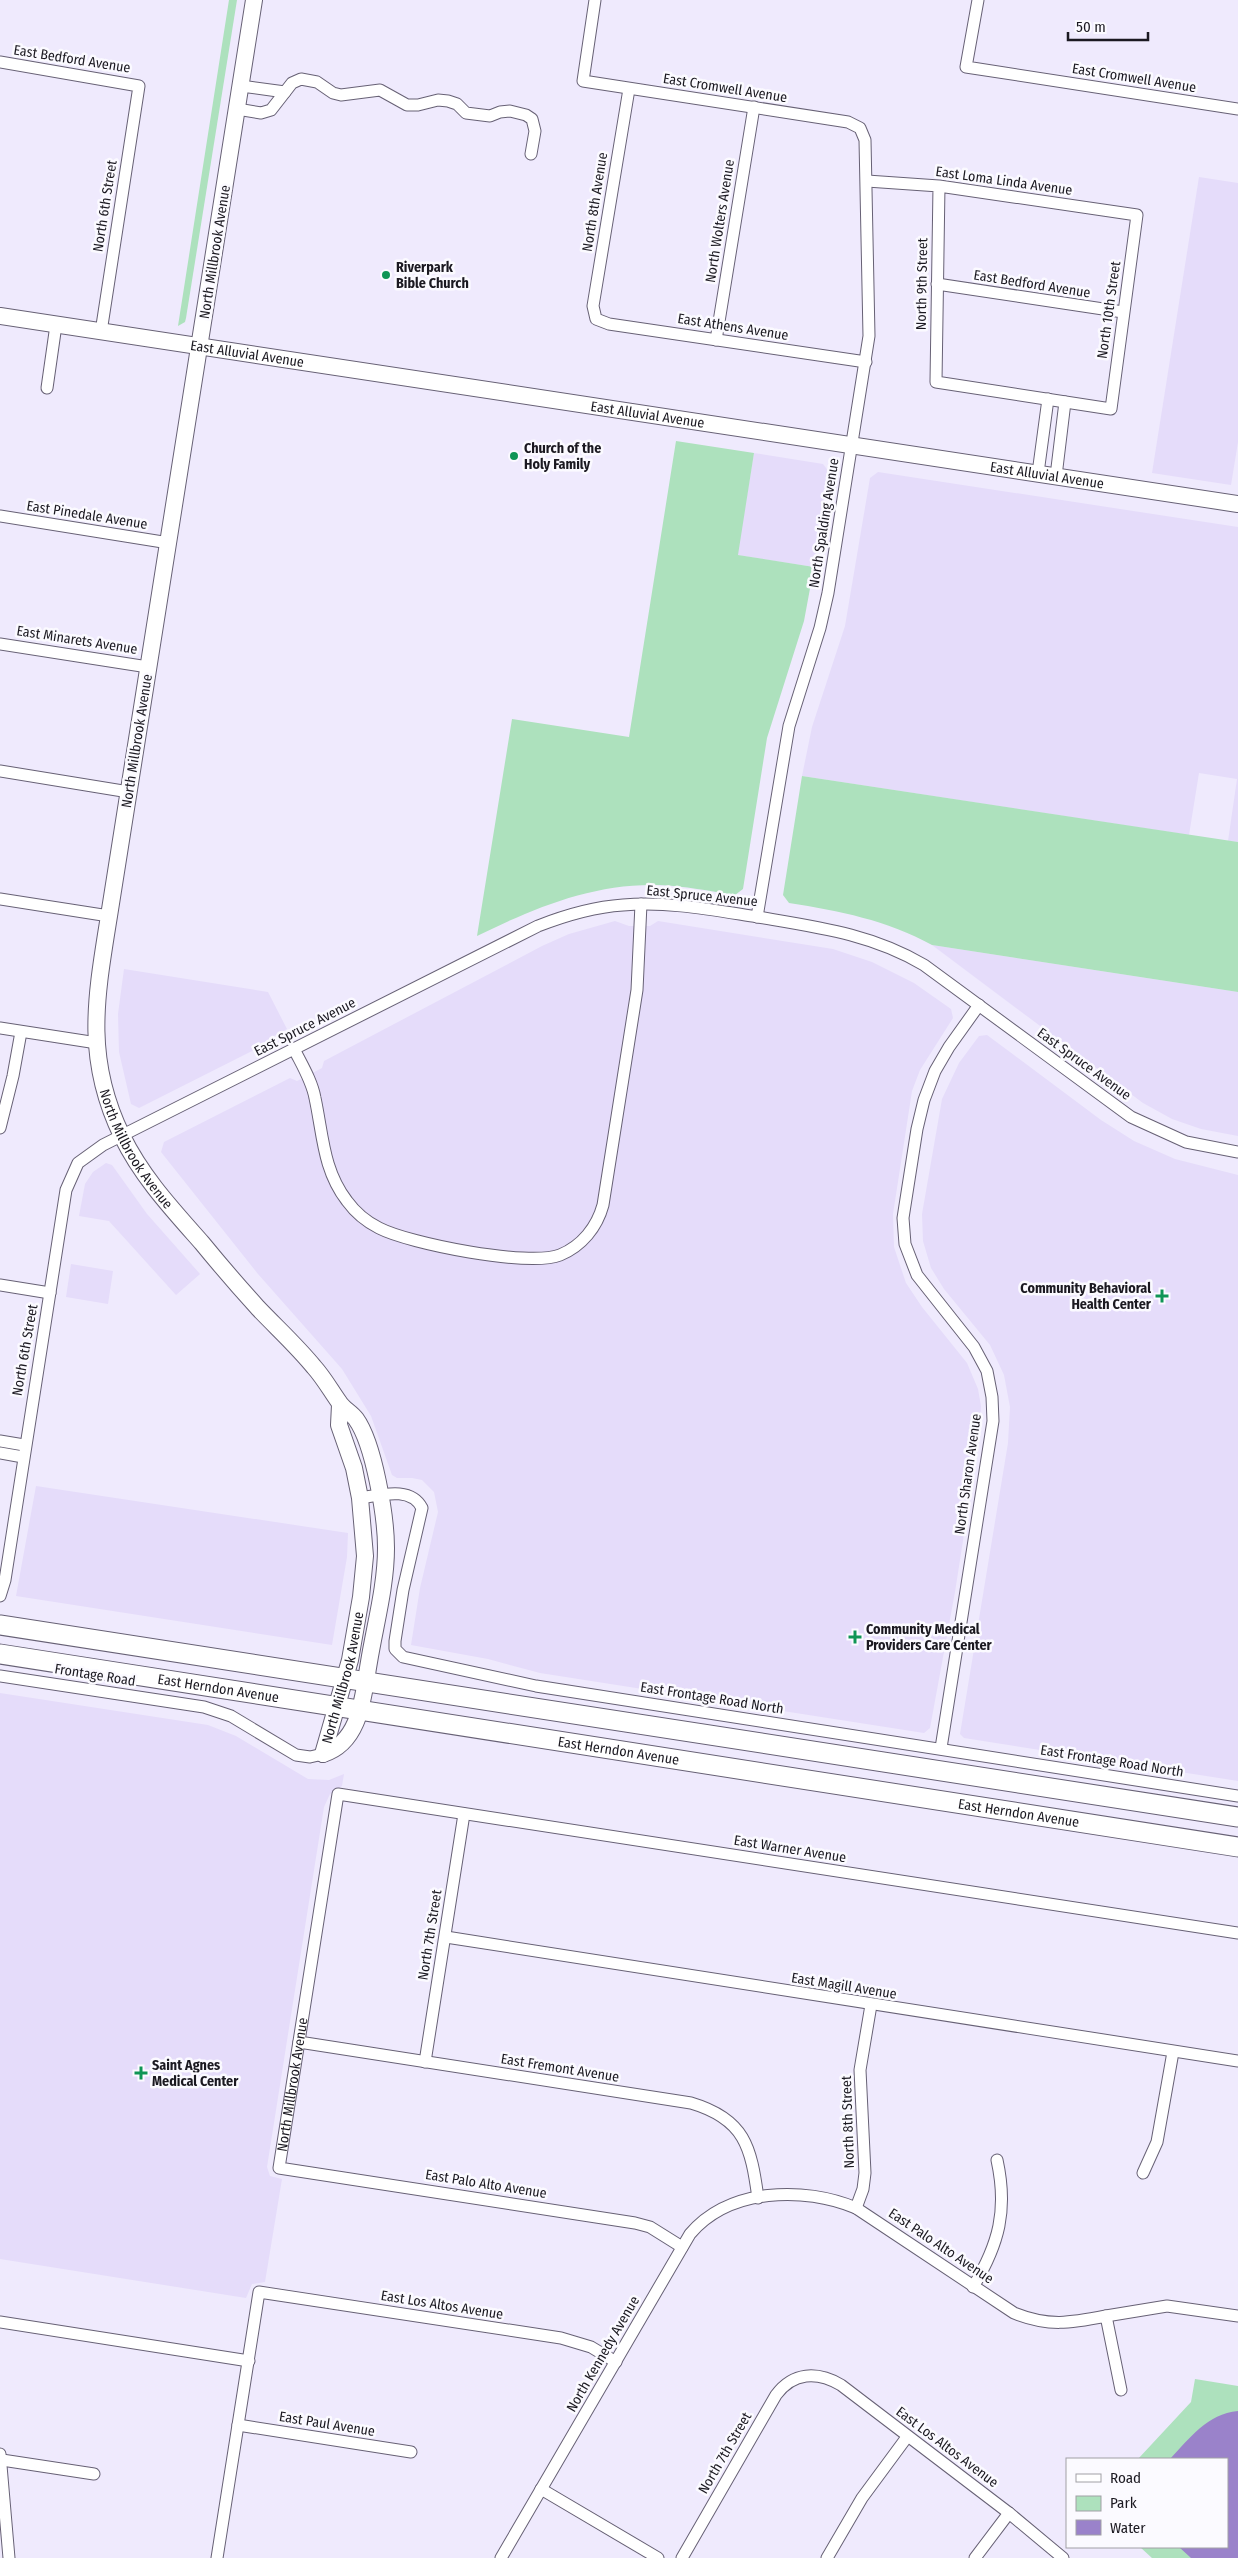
<svg xmlns="http://www.w3.org/2000/svg" width="1238" height="2558" viewBox="0 0 1238 2558" font-family="'Fira Sans Condensed',sans-serif">
<style>
.built{fill:#e5dcfa}
.green{fill:#ade1bd}
.water{fill:#9a82ca}
.lines{fill:none;stroke-linecap:round;stroke-linejoin:round}
.street-casing{stroke:#676175;stroke-width:13}
.secondary-casing{stroke:#676175;stroke-width:18}
.primary-casing{stroke:#676175;stroke-width:21}
.street{stroke:#fff;stroke-width:11}
.secondary{stroke:#fff;stroke-width:16}
.primary{stroke:#fff;stroke-width:19}
.poi-dot{fill:#0f9555;stroke:#fbfaff;stroke-width:2}
.labels{text-anchor:middle;dominant-baseline:central;stroke-width:5;stroke-linejoin:round;paint-order:stroke}
.street-label{font-size:14px;fill:#1b1921;stroke:#fbfaff}
.poi-label{font-size:14px;font-weight:bold;fill:#1b1921;stroke:#fbfaff;text-anchor:start}
</style>
<rect width="100%" height="100%" fill="#efeafd"/>
<g class="built">
<polygon points="1199,177 1238,183 1238,442 1231,485 1152,473"/>
<polygon points="754,453 823,464 829,472 814,567 737,555"/>
<polygon points="878,472 1238,527 1238,842 1228,841 1237,779 1199,773 1189,835 802,776 812,727 845,626 870,478"/>
<polygon points="615,921 629,926 650,926 658,921 833,949 872,962 914,983 951,1009 953,1018 920,1070 912,1091 893,1214 894,1247 906,1283 922,1307 967,1363 978,1389 981,1406 979,1438 955,1592 930,1728 924,1733 540,1673 488,1659 411,1645 420,1588 438,1512 434,1492 422,1480 412,1478 397,1478 392,1475 371,1416 342,1369 258,1274 161,1152 164,1142 290,1078 297,1081 301,1079 322,1068 324,1061 542,946 569,934"/>
<polygon points="932,945 1238,992 1238,1136 1201,1129 1172,1119 1143,1103"/>
<polygon points="124,969 268,992 287,1029 272,1037 270,1042 139,1108 131,1104 119,1052 118,1014"/>
<polygon points="987,1035 1101,1120 1134,1141 1175,1159 1238,1175 1238,1781 964,1738 960,1734 1008,1443 1010,1407 1004,1375 990,1345 944,1289 931,1268 923,1241 922,1214 942,1099 959,1063 979,1036"/>
<polygon points="106,1163 112,1165 147,1214 200,1274 176,1295 109,1221 79,1216 85,1184 93,1172"/>
<polygon points="71,1264 113,1271 108,1304 66,1297"/>
<polygon points="36,1486 348,1533 347,1557 332,1645 16,1596"/>
<polygon points="0,1693 208,1725 236,1736 308,1779 329,1780 344,1774 342,1786 330,1794 324,1807 267,2167 270,2176 282,2179 265,2282 252,2284 246,2298 0,2259"/>
</g>
<g class="green">
<polygon points="229,0 237,0 186,318 185,322 178,326"/>
<path d="M676,441L754,453L738,555L814,567L804,621L767,738L743,889L735,895C710,891 684,886 659,885C593,883 534,908 477,936L512,719L629,737Z"/>
<path d="M802,776L1238,842V992L932,945C886,920 840,911 789,903L783,895Z"/>
<polygon points="1195,2379 1238,2386 1238,2558 1152,2558 1140,2547 1227,2547 1227,2459 1138,2459 1191,2402"/>
</g>
<path class="water" d="M1238,2411V2558H1191L1179,2547H1227V2459H1170C1190,2438 1207,2414 1238,2411Z"/>
<g class="lines">
<defs>
<g id="street">
<polyline points="595,0 583,81 848,122 860,128 865,140 869,336 828,593 820,628 789,726 757,917"/>
<polyline points="978,0 966,67 1238,109"/>
<polyline points="0,62 139,86 101,332"/>
<polyline points="241,86 285,92"/>
<polyline points="629,89 593,306 596,319 609,324 866,362"/>
<polyline points="237,109 261,113 271,110 292,83 301,79 317,82 333,93 341,95 380,90 407,105 418,105 438,100 448,101 457,104 466,113 490,116 500,112 510,111 526,115 532,119 535,131 531,154"/>
<polyline points="867,181 939,186 1137,215 1111,409 936,382 939,186"/>
<polyline points="937,284 1123,312"/>
<polyline points="716,340 754,107"/>
<polyline points="47,388 56,325"/>
<polyline points="1038,473 1048,399"/>
<polyline points="1056,476 1065,402"/>
<polyline points="0,516 169,543"/>
<polyline points="0,644 148,667"/>
<polyline points="0,771 129,792"/>
<polyline points="0,899 109,916"/>
<polyline points="0,1028 97,1043"/>
<path d="M294,1049C302,1065 312,1081 315,1098C323,1135 323,1170 347,1201C355,1212 367,1222 379,1228C410,1244 529,1267 560,1255C582,1246 597,1227 603,1205L637,990L641,904"/>
<polyline points="0,1128 13,1076 21,1032"/>
<polyline points="0,1285 50,1293"/>
<polyline points="0,1441 24,1445"/>
<polyline points="0,1453 23,1457"/>
<path d="M360,1498C381,1495 411,1486 422,1508L403,1590L395,1641V1649L403,1657L536,1686L1238,1796"/>
<path d="M0,1596L5,1580L66,1190L78,1163L103,1145L538,926C566,915 593,907 623,905C668,901 713,910 758,917C817,927 872,934 924,965L1131,1117L1186,1142L1238,1152"/>
<polyline points="0,1676 204,1707 231,1716 296,1755 310,1757 323,1754"/>
<polyline points="941,1748 993,1421 992,1397 987,1371 974,1347 917,1275 905,1244 903,1218 917,1129 924,1100 935,1071 949,1047 979,1005"/>
<polyline points="446,1937 1238,2061"/>
<path d="M299,2042L691,2103C745,2119 751,2147 758,2198"/>
<polyline points="425,2062 464,1814"/>
<polyline points="1143,2173 1157,2142 1173,2052"/>
<polyline points="856,2208 863,2189 865,2173 860,2070 871,2005"/>
<path id="s1" d="M682,2247L650,2227L635,2223L279,2168L338,1794L1238,1933"/>
<path d="M973,2287C999,2244 1008,2210 997,2160"/>
<polyline points="1106,2316 1167,2306 1238,2316"/>
<polyline points="0,2322 249,2361"/>
<polyline points="238,2425 411,2452"/>
<polyline points="0,2454 9,2558"/>
<polyline points="2,2460 94,2474"/>
<polyline points="541,2489 658,2558"/>
<polyline points="217,2558 259,2292 561,2338 591,2347 616,2362"/>
<path d="M501,2558L690,2234C729,2188 804,2186 856,2208L1014,2313C1049,2327 1070,2323 1106,2316L1121,2390"/>
<path d="M682,2558L776,2395C793,2372 817,2371 841,2385L1009,2513L1063,2558"/>
<polyline points="827,2558 862,2498 907,2437"/>
<polyline points="975,2558 1009,2513"/>
</g>
<g id="secondary">
<path id="s2" d="M254,0L109,916C96,997 84,1058 122,1136C142,1177 172,1209 202,1243C220,1265 239,1287 258,1308C277,1328 297,1346 314,1367C324,1378 331,1391 339,1402C343,1409 351,1412 356,1419C374,1444 386,1517 386,1548C386,1586 375,1625 369,1662C363,1696 361,1742 323,1754"/>
<path id="s3" d="M0,316L1238,504"/>
<path id="s4" d="M323,1754L350,1660L361,1597L365,1556L360,1498L354,1468L339,1425L340,1405"/>
</g>
<g id="primary">
<polyline points="0,1625 1238,1817"/>
<path id="s5" d="M0,1654L1238,1847"/>
</g>
</defs>
<use href="#street" class="street-casing"/>
<use href="#secondary" class="secondary-casing"/>
<use href="#primary" class="primary-casing"/>
<use href="#street" class="street"/>
<use href="#secondary" class="secondary"/>
<use href="#primary" class="primary"/>
</g>
<g class="poi-dot">
<circle cx="386" cy="275" r="5"/>
<circle cx="514" cy="456" r="5"/>
<path d="M1159.5 1288.5h5v5h5v5h-5v5h-5v-5h-5v-5h5z"/>
<path d="M852.5 1629.5h5v5h5v5h-5v5h-5v-5h-5v-5h5z"/>
<path d="M138.5 2065.5h5v5h5v5h-5v5h-5v-5h-5v-5h5z"/>
</g>
<g class="labels">
<g class="street-label">
<text transform="translate(72 59) rotate(9)">East Bedford Avenue</text>
<text transform="translate(1134 78) rotate(9)">East Cromwell Avenue</text>
<text transform="translate(725 88) rotate(9)">East Cromwell Avenue</text>
<text transform="translate(1004 181) rotate(8)">East Loma Linda Avenue</text>
<text transform="translate(595 202) rotate(-81)">North 8th Avenue</text>
<text transform="translate(105 206) rotate(-81)">North 6th Street</text>
<text transform="translate(720 221) rotate(-81)">North Wolters Avenue</text>
<text transform="translate(215 252) rotate(-81)">North Millbrook Avenue</text>
<text transform="translate(922 284) rotate(-89)">North 9th Street</text>
<text transform="translate(1032 284) rotate(9)">East Bedford Avenue</text>
<text transform="translate(1109 310) rotate(-82)">North 10th Street</text>
<text transform="translate(733 327) rotate(9)">East Athens Avenue</text>
<text stroke="none"><textPath href="#s3" startOffset="250">East Alluvial Avenue</textPath></text>
<text stroke="none"><textPath href="#s3" startOffset="655">East Alluvial Avenue</textPath></text>
<text stroke="none"><textPath href="#s3" startOffset="1059">East Alluvial Avenue</textPath></text>
<text transform="translate(87 515) rotate(9)">East Pinedale Avenue</text>
<text transform="translate(824 523) rotate(-81)">North Spalding Avenue</text>
<text transform="translate(77 640) rotate(9)">East Minarets Avenue</text>
<text transform="translate(137 741) rotate(-81)">North Millbrook Avenue</text>
<text transform="translate(702 896) rotate(6)">East Spruce Avenue</text>
<text transform="translate(305 1027) rotate(-27)">East Spruce Avenue</text>
<text transform="translate(1084 1064) rotate(36)">East Spruce Avenue</text>
<text stroke="none"><textPath href="#s2" startOffset="1170">North Millbrook Avenue</textPath></text>
<text transform="translate(25 1350) rotate(-80)">North 6th Street</text>
<text transform="translate(968 1474) rotate(-82)">North Sharon Avenue</text>
<text transform="translate(95 1675) rotate(9)">Frontage Road</text>
<text stroke="none"><textPath href="#s4" startOffset="79">North Millbrook Avenue</textPath></text>
<text stroke="none"><textPath href="#s5" startOffset="221">East Herndon Avenue</textPath></text>
<text transform="translate(712 1698) rotate(9)">East Frontage Road North</text>
<text stroke="none"><textPath href="#s5" startOffset="626">East Herndon Avenue</textPath></text>
<text transform="translate(1112 1761) rotate(9)">East Frontage Road North</text>
<text stroke="none"><textPath href="#s5" startOffset="1031">East Herndon Avenue</textPath></text>
<text transform="translate(790 1849) rotate(9)">East Warner Avenue</text>
<text transform="translate(430 1935) rotate(-81)">North 7th Street</text>
<text transform="translate(844 1986) rotate(9)">East Magill Avenue</text>
<text transform="translate(560 2068) rotate(9)">East Fremont Avenue</text>
<text stroke="none"><textPath href="#s1" startOffset="498">North Millbrook Avenue</textPath></text>
<text transform="translate(848 2122) rotate(-92)">North 8th Street</text>
<text transform="translate(486 2184) rotate(9)">East Palo Alto Avenue</text>
<text transform="translate(941 2246) rotate(34)">East Palo Alto Avenue</text>
<text transform="translate(442 2305) rotate(9)">East Los Altos Avenue</text>
<text transform="translate(603 2354) rotate(-60)">North Kennedy Avenue</text>
<text transform="translate(327 2424) rotate(9)">East Paul Avenue</text>
<text transform="translate(947 2447) rotate(37)">East Los Altos Avenue</text>
<text transform="translate(725 2453) rotate(-60)">North 7th Street</text>
</g>
<g class="poi-label">
<text x="396" y="267">Riverpark<tspan x="396" dy="16">Bible Church</tspan></text>
<text x="524" y="448">Church of the<tspan x="524" dy="16">Holy Family</tspan></text>
<text x="1151" y="1288" text-anchor="end">Community Behavioral<tspan x="1151" dy="16">Health Center</tspan></text>
<text x="866" y="1629">Community Medical<tspan x="866" dy="16">Providers Care Center</tspan></text>
<text x="152" y="2065">Saint Agnes<tspan x="152" dy="16">Medical Center</tspan></text>
</g>
</g>
<rect x="1066" y="2458" width="162" height="90" fill="#fbfaff" stroke="#a1a0a6"/>
<rect x="1076" y="2474" width="25" height="8" fill="#ffffff" stroke="#a1a0a6"/>
<text x="1110" y="2483" font-size="15" fill="#1b1921">Road</text>
<rect x="1076" y="2496" width="25" height="15" fill="#ade1bd" stroke="#a1a0a6"/>
<text x="1110" y="2508" font-size="15" fill="#1b1921">Park</text>
<rect x="1076" y="2520" width="25" height="15" fill="#9a82ca" stroke="#a1a0a6"/>
<text x="1110" y="2533" font-size="15" fill="#1b1921">Water</text>
<path d="M1068 32v8h80v-8" fill="none" stroke="#1b1921" stroke-width="2.5"/>
<text x="1076" y="32" font-size="15" fill="#1b1921" stroke="#fbfaff" stroke-width="4" paint-order="stroke">50 m</text>
</svg>
